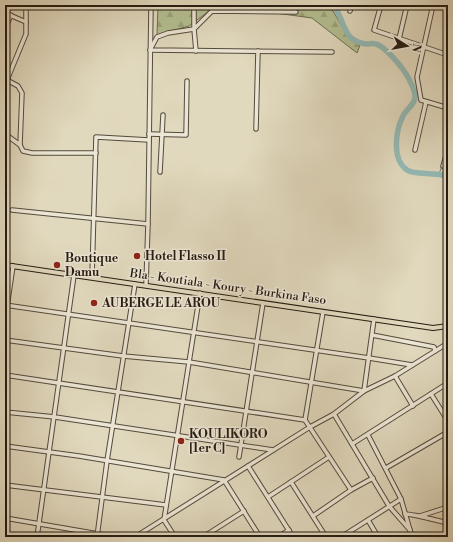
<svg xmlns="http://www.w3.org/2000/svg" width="453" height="542" viewBox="0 0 453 542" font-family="'Libre Bodoni',serif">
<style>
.forest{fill:url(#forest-firs);stroke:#6c6e52}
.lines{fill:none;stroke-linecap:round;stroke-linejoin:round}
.stream{stroke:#677b74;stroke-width:1}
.river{stroke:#94bab6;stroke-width:5.5}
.minor-casing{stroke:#534b3d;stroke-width:5.5}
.major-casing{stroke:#241c12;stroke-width:6}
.minor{stroke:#ece6d5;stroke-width:3.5}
.major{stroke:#e1d9be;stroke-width:4}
.poi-dot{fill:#8f2418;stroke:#ece6d5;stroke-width:1.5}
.labels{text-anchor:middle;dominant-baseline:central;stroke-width:3;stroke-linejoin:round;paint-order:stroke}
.poi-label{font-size:12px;font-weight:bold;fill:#241c12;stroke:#ece6d5;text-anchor:start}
.street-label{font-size:12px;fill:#241c12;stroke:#ece6d5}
</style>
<defs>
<pattern id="forest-firs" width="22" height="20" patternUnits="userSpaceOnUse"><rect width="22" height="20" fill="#b4bf91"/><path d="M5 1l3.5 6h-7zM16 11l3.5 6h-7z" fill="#9ba47c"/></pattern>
</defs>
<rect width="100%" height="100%" fill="#e1d9be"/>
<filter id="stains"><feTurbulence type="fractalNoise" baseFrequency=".005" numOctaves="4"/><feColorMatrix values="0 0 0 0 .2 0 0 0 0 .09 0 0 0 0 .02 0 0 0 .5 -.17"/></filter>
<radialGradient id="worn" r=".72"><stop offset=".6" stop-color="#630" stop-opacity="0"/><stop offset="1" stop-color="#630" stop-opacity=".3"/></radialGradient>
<polygon class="forest" points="158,5 325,5 333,11 349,38 360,45 357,53 312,18 217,5 189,26 157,35"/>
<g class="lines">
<polyline class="stream" points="439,174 442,166"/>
<path class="river" d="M333,5C341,14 342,27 350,37C354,41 362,44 367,44C370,44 372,43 376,44C386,47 404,69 409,79C411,83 415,91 415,96C416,104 406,109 403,116C396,130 391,159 407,170C415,176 436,171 448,177"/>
<defs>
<g id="minor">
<polyline points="194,5 194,29 196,51"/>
<polyline points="381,5 374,30 448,55"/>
<polyline points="433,5 417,77 421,100 448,108"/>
<polyline points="350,11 352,5"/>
<polyline points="296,12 212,11 194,29 168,33 157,37 150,50 332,52"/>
<polyline points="5,13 26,22 26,34 7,80"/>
<polyline points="26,22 26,5"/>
<polyline points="5,29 11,15"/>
<polyline points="399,39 407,5"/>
<polyline points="5,79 18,86 22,93 20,145 23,151 32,153 96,153"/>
<polyline points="256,129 258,51"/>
<polyline points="5,134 20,145"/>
<polyline points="149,134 186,135 187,81"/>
<polyline points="415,150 426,102"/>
<polyline points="443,166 448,149"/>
<polyline points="160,172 163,115"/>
<polyline points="12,210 148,224"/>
<polyline points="92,277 96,137 149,140"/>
<polyline points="146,285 148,224 151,5"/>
<polyline points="5,305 369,358 412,365"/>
<polyline points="323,312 305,420 351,490"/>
<polyline points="5,320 13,266"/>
<polyline points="372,335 434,347 435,351"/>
<polyline points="5,340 123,356 189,362 364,391 374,319"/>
<polyline points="5,375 305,420"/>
<polyline points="395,376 413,406"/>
<polyline points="431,394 448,421"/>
<polyline points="5,412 55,417 273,450"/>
<polyline points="334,414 389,506 410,530"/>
<polyline points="368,435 401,499 412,537"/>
<polyline points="352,444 448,383"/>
<polyline points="5,446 79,456 224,480 260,537"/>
<polyline points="239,457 263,303"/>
<polyline points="248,466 293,537"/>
<polyline points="386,468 448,432"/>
<polyline points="291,482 326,537"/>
<polyline points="5,485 166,505"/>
<polyline points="268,497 329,457"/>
<path d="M405,514C419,515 434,520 448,523"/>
<polyline points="313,516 351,490 373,478"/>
<polyline points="420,516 448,507"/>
<polyline points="5,518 116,537"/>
<polyline points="368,520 378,537"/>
<polyline points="37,537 74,275"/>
<polyline points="97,537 107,461 135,284"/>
<polyline points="135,537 310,427 334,414 364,391 395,376 448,343"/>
<polyline points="175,537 164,520 200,293"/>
<polyline points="203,537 244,511"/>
<polyline points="278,537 289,530"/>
<polyline points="341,537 401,499"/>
</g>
<polyline id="major" points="5,265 433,328 448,326"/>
</defs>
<use href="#minor" class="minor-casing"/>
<use href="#major" class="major-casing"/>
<use href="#minor" class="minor"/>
<use href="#major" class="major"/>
</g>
<g class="poi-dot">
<circle cx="137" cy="256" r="4"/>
<circle cx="57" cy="265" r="4"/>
<circle cx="94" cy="303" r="4"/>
<circle cx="181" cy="441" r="4"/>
</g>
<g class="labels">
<g class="poi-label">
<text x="145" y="256">Hotel Flasso II</text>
<text x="65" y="258">Boutique<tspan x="65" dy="14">Damu</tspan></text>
<text x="102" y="303">AUBERGE LE AROU</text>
<text x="189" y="434">KOULIKORO<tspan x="189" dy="14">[1er C]</tspan></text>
</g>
<g class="street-label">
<text transform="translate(228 287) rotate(8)">Bla - Koutiala - Koury - Burkina Faso</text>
</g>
</g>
<rect width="453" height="542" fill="none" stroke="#e1d9be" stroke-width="20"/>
<rect x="6" y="6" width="441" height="530" fill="none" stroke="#241c12" stroke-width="2"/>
<rect x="10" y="10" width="433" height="522" fill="none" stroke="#241c12"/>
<g transform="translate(407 46) rotate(101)" stroke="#ece6d5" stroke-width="3" paint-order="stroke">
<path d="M0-3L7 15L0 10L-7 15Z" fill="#241c12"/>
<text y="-6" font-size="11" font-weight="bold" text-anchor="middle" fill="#241c12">N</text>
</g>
<rect width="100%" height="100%" filter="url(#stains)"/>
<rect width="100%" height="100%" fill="url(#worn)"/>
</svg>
